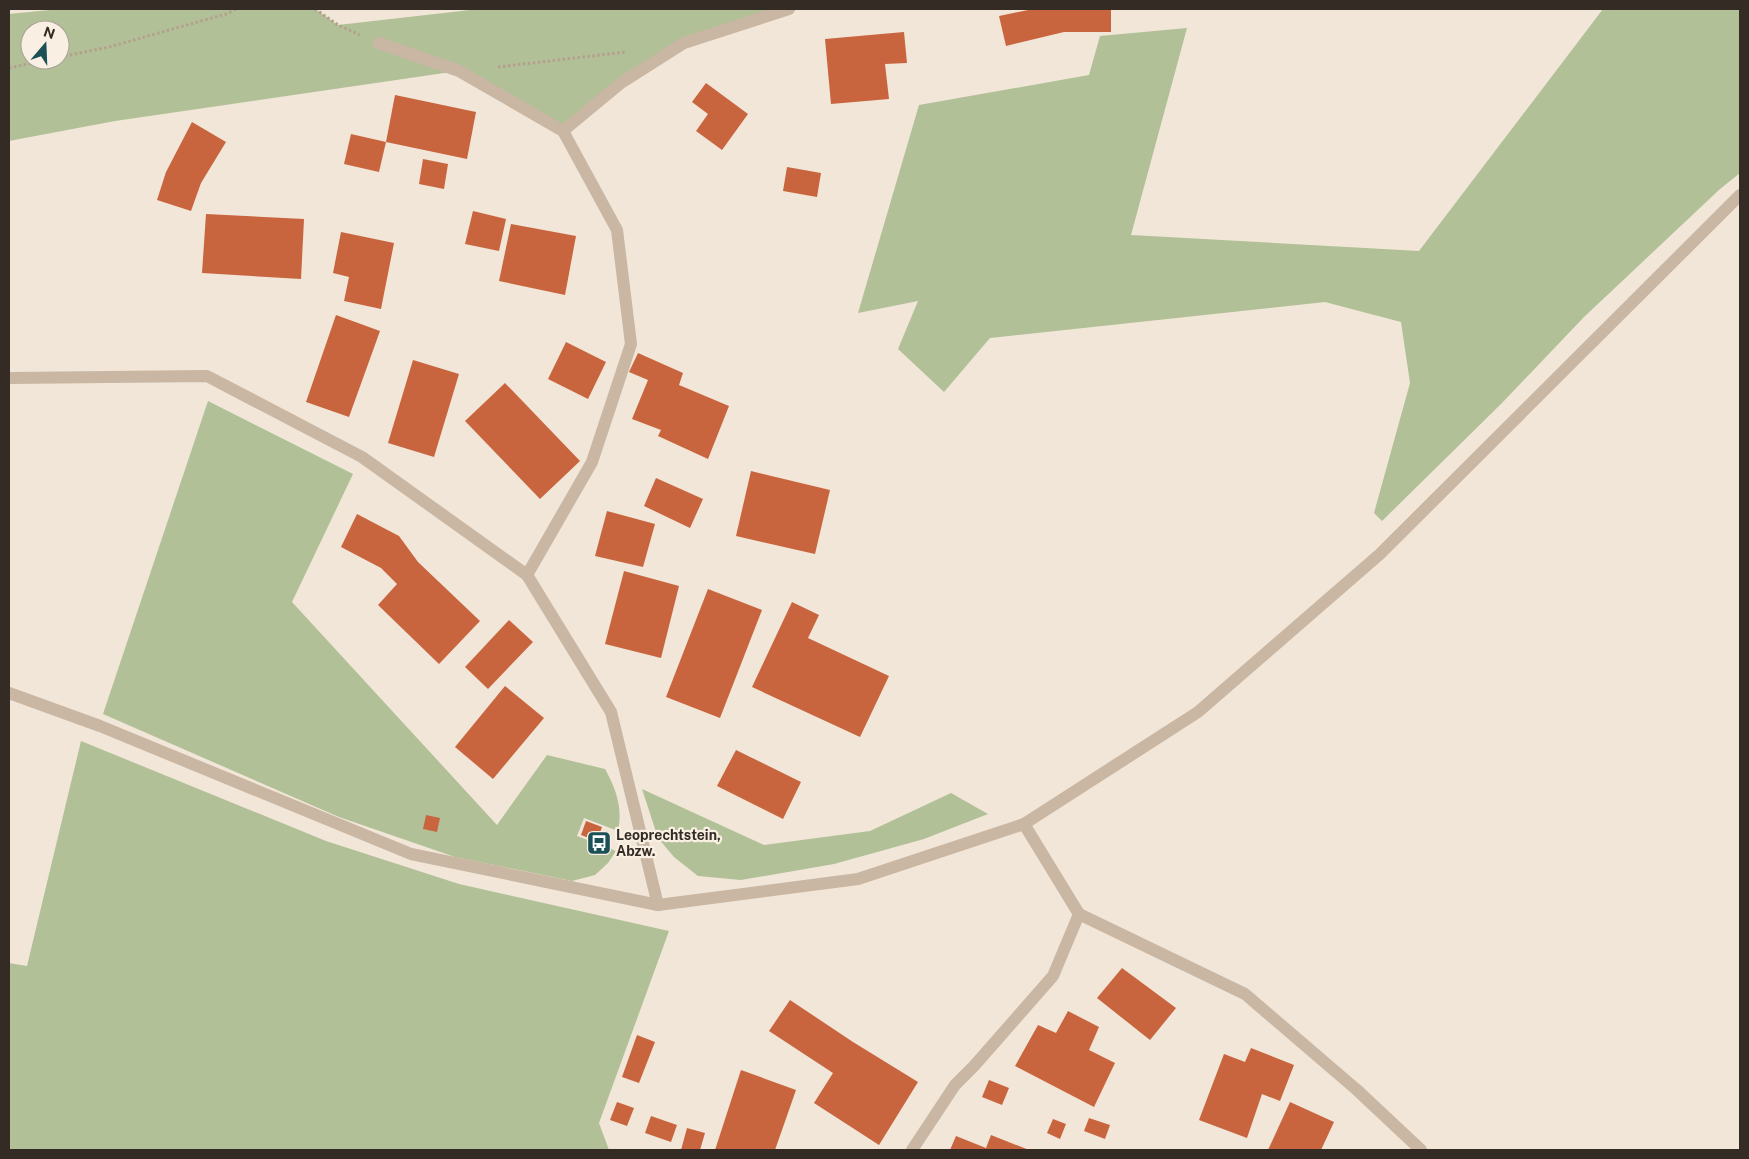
<svg xmlns="http://www.w3.org/2000/svg" width="1749" height="1159" viewBox="0 0 1749 1159" font-family="'Public Sans',sans-serif">
<style>
.green{fill:#b1c097;fill-rule:evenodd}
.building{fill:#c9653e}
.lines{fill:none;stroke-linecap:round;stroke-linejoin:round}
.path{stroke:#b5a08e;stroke-width:3;stroke-dasharray:2.5 2.5;stroke-linecap:butt}
.minor{stroke:#c9b6a3;stroke-width:12}
.labels{text-anchor:middle;dominant-baseline:central;stroke-width:4.5;stroke-linejoin:round;paint-order:stroke}
.poi-label{font-size:14px;font-weight:bold;fill:#342b25;stroke:#f9f0e3;text-anchor:start}
</style>
<rect width="100%" height="100%" fill="#f1e6d7"/>
<g class="green">
<path d="M60,9H315L338,25L479,9H789L681,44L563,131L458,71L115,121L9,141V14ZM30,30H60V60H30Z"/>
<polygon points="1603,9 1740,9 1740,173 1720,189 1584,317 1502,403 1382,521 1374,513 1410,383 1401,322 1325,302 990,338 944,392 898,349 918,301 858,313 919,105 1089,75 1100,36 1187,28 1131,235 1419,251"/>
<path d="M208,401L353,474L292,602L497,825L547,755L605,769C616,789 623,808 618,831L584,818L577,836L616,851L608,863L595,875L572,881L455,857L339,817L103,714Z"/>
<polygon points="81,741 326,841 459,884 669,931 599,1123 609,1150 9,1150 9,963 27,966"/>
<polygon points="642,789 764,845 870,831 951,793 988,814 924,839 834,864 741,880 698,876 674,857 658,838"/>
</g>
<g class="building">
<polygon points="1033,9 1111,9 1111,32 1064,32 1006,46 999,16"/>
<polygon points="904,32 907,63 885,64 889,99 831,104 825,39"/>
<polygon points="706,83 748,114 722,150 696,131 708,114 692,102"/>
<polygon points="395,95 476,112 467,159 386,142"/>
<polygon points="192,122 226,142 201,183 191,211 157,200 166,172"/>
<polygon points="351,134 386,142 379,172 344,164"/>
<polygon points="423,159 448,164 444,189 419,184"/>
<polygon points="787,167 821,173 817,197 783,191"/>
<polygon points="473,211 506,219 499,251 465,244"/>
<polygon points="206,214 304,219 301,279 202,273"/>
<polygon points="511,224 576,236 565,295 499,281"/>
<polygon points="341,232 394,243 381,309 344,301 349,277 333,273"/>
<polygon points="336,315 380,331 349,417 306,402"/>
<polygon points="566,342 606,362 588,399 548,379"/>
<polygon points="638,353 683,373 679,385 729,406 708,459 658,436 661,430 632,419 648,380 629,372"/>
<polygon points="413,360 459,374 434,457 388,443"/>
<polygon points="505,383 580,461 540,499 465,421"/>
<polygon points="751,471 830,490 815,554 736,536"/>
<polygon points="656,478 703,499 690,528 644,506"/>
<polygon points="607,511 655,524 643,567 595,556"/>
<polygon points="357,514 399,536 418,562 480,621 439,664 378,605 397,584 381,568 341,547"/>
<polygon points="624,571 679,586 661,658 605,644"/>
<polygon points="708,589 762,610 720,718 666,697"/>
<polygon points="792,602 819,615 808,638 889,676 860,737 752,687"/>
<polygon points="509,620 533,642 488,689 465,667"/>
<polygon points="505,686 544,718 493,779 455,747"/>
<polygon points="736,750 801,782 783,819 717,786"/>
<polygon points="426,815 440,818 437,832 423,829"/>
<polygon points="586,821 602,827 597,841 581,835"/>
<polygon points="1122,968 1176,1008 1150,1040 1097,998"/>
<polygon points="790,1000 853,1042 918,1082 879,1145 814,1103 833,1073 769,1031"/>
<polygon points="1068,1011 1099,1027 1089,1050 1115,1063 1094,1107 1015,1066 1038,1025 1056,1033"/>
<polygon points="637,1035 655,1042 639,1083 622,1077"/>
<polygon points="1251,1048 1294,1065 1280,1101 1262,1094 1247,1138 1199,1120 1224,1054 1245,1062"/>
<polygon points="741,1070 796,1090 775,1150 715,1150"/>
<polygon points="989,1080 1009,1088 1002,1105 982,1097"/>
<polygon points="617,1102 634,1108 627,1126 610,1120"/>
<polygon points="1290,1102 1334,1122 1321,1150 1268,1150"/>
<polygon points="651,1116 677,1125 671,1142 645,1133"/>
<polygon points="1089,1118 1110,1125 1105,1139 1084,1131"/>
<polygon points="1053,1119 1066,1124 1060,1139 1047,1133"/>
<polygon points="687,1128 705,1133 700,1150 681,1150"/>
<polygon points="991,1135 1029,1150 950,1150 956,1136 986,1148"/>
</g>
<g class="lines">
<g class="path">
<polyline points="315,9 338,25 360,35"/>
<polyline points="60,57 109,47 226,14 236,9"/>
<polyline points="498,67 626,52"/>
<polyline points="9,68 46,60"/>
</g>
<g class="minor">
<polyline points="379,43 459,71 563,131 617,230 631,344 592,462 527,575 611,712 658,905"/>
<polyline points="563,131 621,83 684,43 789,9"/>
<polyline points="9,378 207,376 362,457 527,575"/>
<polyline points="9,693 100,726 411,854 658,905 858,879 1024,824 1198,712 1380,554 1740,195"/>
<polyline points="1079,914 1245,994 1357,1090 1421,1150"/>
<polyline points="912,1150 955,1085 974,1066 1053,976 1079,914 1024,824"/>
</g>
</g>
<defs>
<symbol id="bus-square" viewBox="-11 -11 22 22"><rect x="-9" y="-9" width="18" height="18" rx="4" fill="#1a5056" stroke="#f9f0e3"/><path d="M-5-6H5V4H4V6H2V4H-2V6H-4V4H-5ZM-3.5-4V0h7V-4ZM-3.5 1.2v1.5H-2V1.2ZM2 1.2v1.5H3.5V1.2Z" fill="#fff"/></symbol>
</defs>
<g fill-rule="evenodd">
<use href="#bus-square" x="585" y="829" width="28" height="28"/>
</g>
<g class="labels">
<g class="poi-label">
<text x="616" y="835">Leoprechtstein,<tspan x="616" dy="16">Abzw.</tspan></text>
</g>
</g>
<rect width="1749" height="1159" fill="none" stroke="#342b25" stroke-width="20"/>
<g transform="translate(45 45) rotate(19)"><circle r="24" fill="#f9f0e3" stroke="#aaa197"/>
<path d="M0-4L9 19L0 12L-9 19Z" fill="#1a5056"/>
<text y="-8" font-size="14" font-weight="bold" text-anchor="middle" fill="#342b25">N</text>
</g>
</svg>
